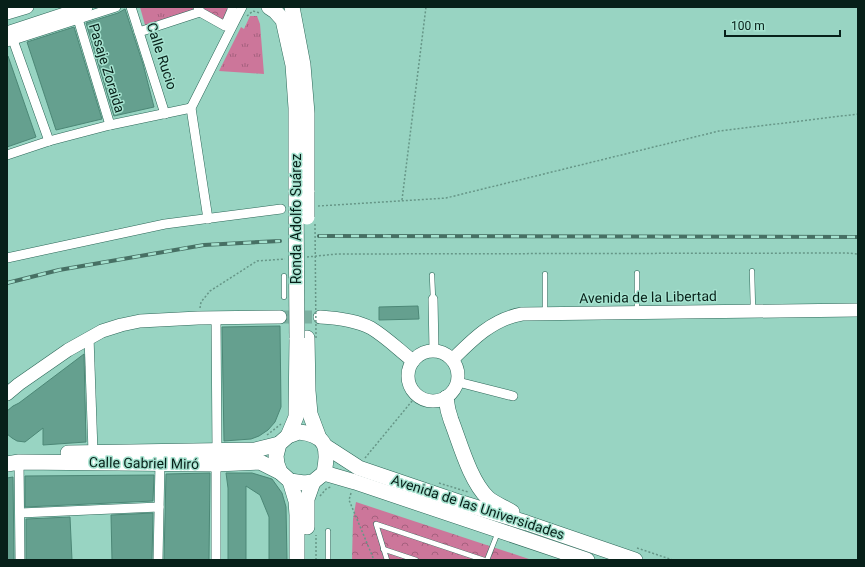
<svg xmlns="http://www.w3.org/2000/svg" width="865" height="567" viewBox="0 0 865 567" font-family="Roboto,sans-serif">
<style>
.grass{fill:url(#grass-tufts)}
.park{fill:url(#park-crowns)}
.building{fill:#65a08f;stroke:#4c8776}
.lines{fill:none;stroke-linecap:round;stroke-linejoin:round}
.secondary-tunnel{stroke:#7bb0a0;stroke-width:13;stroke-dasharray:13 6;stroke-linecap:butt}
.lane-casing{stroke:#2c6758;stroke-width:5.5}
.street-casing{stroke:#2c6758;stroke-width:10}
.secondary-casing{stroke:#2c6758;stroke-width:14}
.primary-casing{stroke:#2c6758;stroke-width:16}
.path{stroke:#669687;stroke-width:1.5;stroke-dasharray:2 2;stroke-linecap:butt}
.lane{stroke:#fff;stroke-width:4.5}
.street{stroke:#fff;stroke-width:9}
.secondary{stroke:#fff;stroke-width:13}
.primary{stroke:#fff;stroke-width:15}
.rail-casing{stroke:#477064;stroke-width:4}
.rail{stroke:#a5e2cf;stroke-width:2.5;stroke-dasharray:8;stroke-linecap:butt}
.primary-bridge-casing{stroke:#2c6758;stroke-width:16;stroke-linecap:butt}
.path-bridge{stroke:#669687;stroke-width:1.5;stroke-dasharray:2 2;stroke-linecap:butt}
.primary-bridge{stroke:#fff;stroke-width:15}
.labels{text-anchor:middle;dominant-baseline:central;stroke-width:3;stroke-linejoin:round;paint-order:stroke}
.street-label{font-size:14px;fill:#072019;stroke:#a5e2cf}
</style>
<defs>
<pattern id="grass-tufts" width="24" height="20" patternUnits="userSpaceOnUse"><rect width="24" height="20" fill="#cc769a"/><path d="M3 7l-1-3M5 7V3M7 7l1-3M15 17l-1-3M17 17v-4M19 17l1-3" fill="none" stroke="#a4607d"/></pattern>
<pattern id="park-crowns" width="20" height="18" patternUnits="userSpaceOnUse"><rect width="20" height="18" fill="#cc769a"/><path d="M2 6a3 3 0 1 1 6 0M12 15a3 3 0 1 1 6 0" fill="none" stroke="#a4607d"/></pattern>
</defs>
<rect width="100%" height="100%" fill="#98d4c2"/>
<g class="grass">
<polygon points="140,7 193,7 194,10 145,25"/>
<polygon points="250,16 257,16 260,24 264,74 219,71 241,27 244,29"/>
</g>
<g class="park">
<polygon points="198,7 232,7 225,26"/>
<polygon points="356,502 532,560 352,560 353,519"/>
</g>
<g class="building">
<polygon points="125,9 143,64 154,107 114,116 86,23 118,13"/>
<polygon points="74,27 102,119 56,130 27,42"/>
<polygon points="8,56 36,137 7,147 7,57"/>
<polygon points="418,306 419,319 379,320 379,307"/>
<polygon points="280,326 281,407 275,422 268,430 259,436 251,439 224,441 222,327"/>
<polygon points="84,354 86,442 43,445 43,428 25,442 17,441 12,438 7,434 7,411 13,406 19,403"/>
<polygon points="210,473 209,560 164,560 166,474"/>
<polygon points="226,473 252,473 272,479 282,493 286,507 287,560 269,560 269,517 260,495 246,486 246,560 228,560 228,488"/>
<polygon points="154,475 153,501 25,507 25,476"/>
<polygon points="13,477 14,560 7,560 7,478"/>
<polygon points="153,513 152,560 112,560 111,515"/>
<polygon points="70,517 72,560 26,560 26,519"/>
</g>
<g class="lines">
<polyline class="secondary-tunnel" points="280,317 320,317"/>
<defs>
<g id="lane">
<polyline points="752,271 753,310"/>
<polyline points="637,273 637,311"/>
<polyline points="545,274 545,312"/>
<polyline points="432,275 433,299"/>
<polyline points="284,276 284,297"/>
<polyline points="328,531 328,560"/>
<polyline points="383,549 416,560"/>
<polyline points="387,560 376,524 484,560"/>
<polyline points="487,560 498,532"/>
</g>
<g id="street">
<polyline points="131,7 165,114"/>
<polyline points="200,12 225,26 232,10 232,7"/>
<polyline points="78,19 110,125"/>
<polyline points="139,32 200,12 198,7"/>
<polyline points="13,40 49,141"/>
<polyline points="7,42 116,7"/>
<polyline points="7,155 49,141 110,125 191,108"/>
<polyline points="208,219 191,108 242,7"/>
<polyline points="7,258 165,224 281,209"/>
<polyline points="433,299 434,350"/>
<polyline points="216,318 217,451"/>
<polyline points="89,337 93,452"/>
<polyline points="458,382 513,396"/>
<polyline points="19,462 20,560"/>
<polyline points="216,464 216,560"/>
<polyline points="20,513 159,507"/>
<polyline points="158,560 160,463"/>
</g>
<g id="secondary">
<polyline points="7,13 27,7"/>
<polyline points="7,33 86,7"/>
<path d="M320,317C337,318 356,320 371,328C386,337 399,350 413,361"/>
<circle cx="433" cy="376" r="25"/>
<path d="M453,359C473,339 493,319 522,314L858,310"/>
<polyline points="7,394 19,384 68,350 102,331 121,325 140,321 198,318 280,317"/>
</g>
<g id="primary">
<polyline points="269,7 275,11 283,20 293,65 296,108 296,192"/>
<polyline points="292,7 303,65 307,113 307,192"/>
<polyline points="307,338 308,391 310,414 319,438"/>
<path d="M446,398L448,410L451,420C460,443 470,481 488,498C495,504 504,507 512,512"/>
<path d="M299,432C327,435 329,448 324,473L313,482L304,483L290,481L280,472L277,464L276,456L279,444L288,436Z"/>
<polyline points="288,436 296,417 297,338"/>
<polyline points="325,446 359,468 462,503 527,523 635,560"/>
<polyline points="68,453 255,450 279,444"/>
<polyline points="7,464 19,462 216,464 260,462 280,472"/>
<polyline points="324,473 355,482 587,560"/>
<polyline points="290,481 296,501 297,515 297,560"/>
<polyline points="307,527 307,499 313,482"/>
</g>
</defs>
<use href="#lane" class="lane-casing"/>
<use href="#street" class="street-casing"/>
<use href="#secondary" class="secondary-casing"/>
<use href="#primary" class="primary-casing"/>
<g class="path">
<polyline points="247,16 253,11 260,13"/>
<polyline points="402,200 426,7"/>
<polyline points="318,206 446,198 719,131 858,114"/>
<polyline points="307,257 337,254 847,253 858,254"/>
<polyline points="200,308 201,302 210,291 257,261 285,259"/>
<polyline points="267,435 281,424"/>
<polyline points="365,458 417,395"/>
<polyline points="439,483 468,492"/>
<polyline points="351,493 349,500 374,560"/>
<polyline points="320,496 327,488 331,487"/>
<polyline points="637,548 673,560"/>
<polyline points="316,560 316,535"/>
</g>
<use href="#lane" class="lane"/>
<use href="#street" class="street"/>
<use href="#secondary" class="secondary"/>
<use href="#primary" class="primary"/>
<defs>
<g id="rail">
<polyline points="319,236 858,237"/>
<polyline points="7,283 59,270 204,245 280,241"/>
</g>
</defs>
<use href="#rail" class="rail-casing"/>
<use href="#rail" class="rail"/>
<defs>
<g id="primary-bridge">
<polyline points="296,192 297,338"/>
<polyline points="307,217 307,192"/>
</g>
</defs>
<use href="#primary-bridge" class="primary-bridge-casing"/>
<polyline class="path-bridge" points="315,224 316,338"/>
<use href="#primary-bridge" class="primary-bridge"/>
</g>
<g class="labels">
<g class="street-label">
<text transform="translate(162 56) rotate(72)">Calle Rucio</text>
<text transform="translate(107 68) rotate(73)">Pasaje Zoraida</text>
<text transform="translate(296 219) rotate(-90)">Ronda Adolfo Suárez</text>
<text transform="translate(648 297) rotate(-1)">Avenida de la Libertad</text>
<text transform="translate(144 463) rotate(1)">Calle Gabriel Miró</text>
<text transform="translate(478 507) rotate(18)">Avenida de las Universidades</text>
</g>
</g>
<rect width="865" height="567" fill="none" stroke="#072019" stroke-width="16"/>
<path d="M725 30v6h115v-6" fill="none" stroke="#072019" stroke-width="2"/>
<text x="731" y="30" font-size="12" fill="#072019" stroke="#a5e2cf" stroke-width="3" paint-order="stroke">100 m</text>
</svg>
